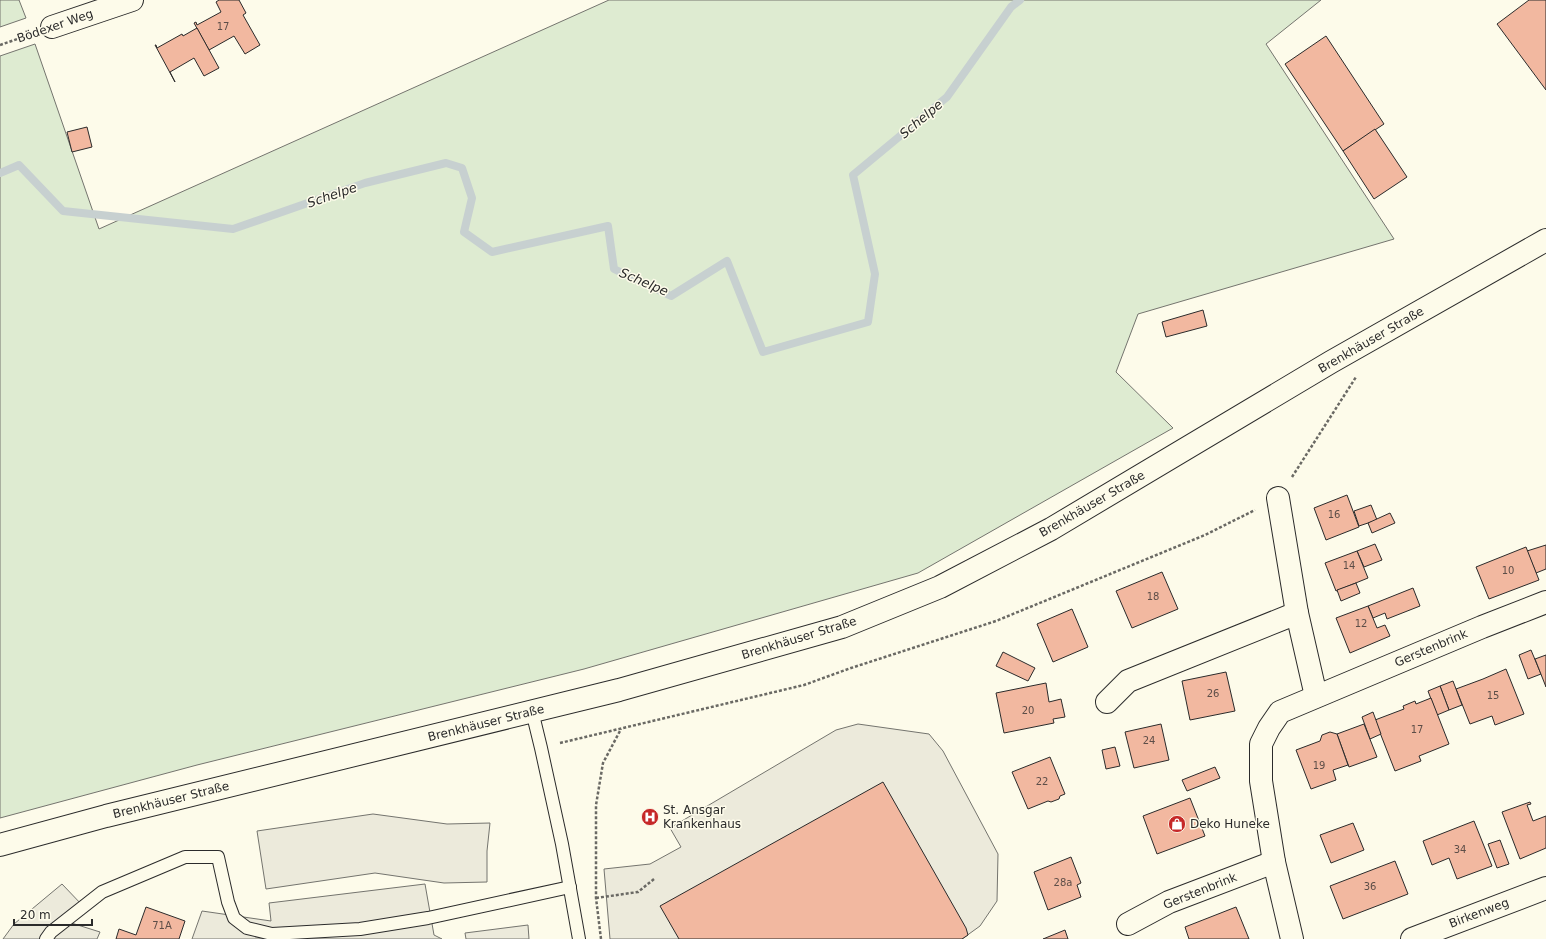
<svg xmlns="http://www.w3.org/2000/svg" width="1546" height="939" viewBox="0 0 1546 939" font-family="'DejaVu Sans',sans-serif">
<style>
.green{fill:#deebd1;stroke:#74746e}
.parking{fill:#eceadb;stroke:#74746e}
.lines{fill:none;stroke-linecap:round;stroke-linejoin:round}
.stream{stroke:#c7d0d0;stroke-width:8}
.building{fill:#f2b8a0;stroke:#2b2b2b}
.lane-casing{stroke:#2b2b2b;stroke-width:14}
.street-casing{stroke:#2b2b2b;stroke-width:24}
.primary-casing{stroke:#2b2b2b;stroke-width:24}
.path{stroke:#6a6964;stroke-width:2.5;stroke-dasharray:3 2;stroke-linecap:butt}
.lane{stroke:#fdfbea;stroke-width:12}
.street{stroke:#fdfbea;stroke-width:22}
.primary{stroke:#fdfbea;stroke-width:22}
.labels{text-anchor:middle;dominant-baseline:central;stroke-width:3;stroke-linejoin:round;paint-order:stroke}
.number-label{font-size:10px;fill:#5d4e48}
.street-label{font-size:12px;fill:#2b2b2b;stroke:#fdfbea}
.poi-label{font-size:12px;fill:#2b2b2b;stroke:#fdfbea;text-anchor:start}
.water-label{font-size:13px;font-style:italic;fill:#2b2b2b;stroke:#fdfbea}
</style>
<rect width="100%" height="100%" fill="#fdfbea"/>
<g class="green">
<polygon points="0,0 19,0 26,18 0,27"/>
<polygon points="609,0 1321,0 1266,44 1394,239 1138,314 1116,372 1173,428 918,573 584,669 197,765 0,818 0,56 35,44 99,229"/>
</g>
<g class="parking">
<polygon points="858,724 929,734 943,751 998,854 997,901 980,926 962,939 610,939 604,869 650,864 681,847 670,828 836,730"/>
<polygon points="373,814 447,824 490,823 487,851 487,882 444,883 375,873 266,889 257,831"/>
<polygon points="62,884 83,906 65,921 100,932 97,939 3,939 14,924"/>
<polygon points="425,884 434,935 442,939 192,939 202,911 271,921 269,903"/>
<polygon points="528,925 529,939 466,939 465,933"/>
</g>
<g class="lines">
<polyline class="stream" points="0,173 19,165 63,211 233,229 365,183 446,163 462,168 472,198 464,232 492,252 608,226 614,269 671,296 727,261 763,352 868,322 875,274 853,175 947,97 1011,7 1020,0"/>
</g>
<g class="building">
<polygon points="219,0 239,0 246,13 243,15 260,45 245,54 234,36 209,50 194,23 196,22 197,25 221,12 216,2"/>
<polygon points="1529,0 1546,0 1546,90 1497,24"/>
<polygon points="197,28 219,68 204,76 194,58 170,72 175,82 155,45 156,45 157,48 182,34 183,36"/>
<polygon points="1326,36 1384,124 1343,151 1285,64"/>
<polygon points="87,127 92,147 72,152 67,132"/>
<polygon points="1375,129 1407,177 1374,199 1343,151"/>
<polygon points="1203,310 1207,326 1166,337 1162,322"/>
<polygon points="1347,495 1359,527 1326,540 1314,508"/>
<polygon points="1371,505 1377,520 1359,526 1354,511"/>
<polygon points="1390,513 1395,523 1372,533 1368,523"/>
<polygon points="1375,544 1382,560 1364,567 1357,551"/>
<polygon points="1546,545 1546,569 1536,573 1527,551"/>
<polygon points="1526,547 1539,580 1489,599 1476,567"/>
<polygon points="1357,551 1368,578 1336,591 1325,563"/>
<polygon points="1162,572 1178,609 1132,628 1116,591"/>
<polygon points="1356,583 1360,593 1341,601 1337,590"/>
<polygon points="1413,588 1420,606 1387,619 1385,613 1373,618 1368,606"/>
<polygon points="1368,606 1377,628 1385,625 1390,636 1350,653 1336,618"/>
<polygon points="1072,609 1088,647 1053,662 1037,624"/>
<polygon points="1531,650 1541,674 1528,679 1519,655"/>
<polygon points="1003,652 1035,668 1028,681 996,666"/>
<polygon points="1546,655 1546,687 1535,659"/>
<polygon points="1506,669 1524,714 1495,725 1492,716 1470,724 1456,689 1483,679"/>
<polygon points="1226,672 1235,711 1190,720 1182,681"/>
<polygon points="1453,681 1462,705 1449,710 1440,686"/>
<polygon points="1046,683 1049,702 1061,699 1065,717 1053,719 1054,723 1004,733 996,693"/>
<polygon points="1440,686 1449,710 1437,715 1428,691"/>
<polygon points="1431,698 1449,744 1419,756 1421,761 1395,771 1375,720 1404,709 1403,706 1415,701 1416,704"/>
<polygon points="1373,712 1381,734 1370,739 1362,717"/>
<polygon points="1161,724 1169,760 1134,768 1125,732"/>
<polygon points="1364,724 1377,757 1349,767 1337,734"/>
<polygon points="1330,732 1337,734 1348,765 1333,770 1336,780 1311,789 1296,750 1320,741 1322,735"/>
<polygon points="1115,747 1120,766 1106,769 1102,750"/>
<polygon points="1050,757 1065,794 1060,796 1059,799 1051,802 1048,801 1028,809 1012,772"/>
<polygon points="1215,767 1220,778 1187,791 1182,780"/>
<polygon points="883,782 966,928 968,935 962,939 679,939 660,906"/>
<polygon points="1190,798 1205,836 1157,854 1143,816"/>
<polygon points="1530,802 1531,804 1527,805 1533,821 1546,816 1546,848 1520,859 1502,812"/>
<polygon points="1474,821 1492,866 1457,879 1449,858 1432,865 1423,841"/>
<polygon points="1353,823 1364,850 1331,863 1320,835"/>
<polygon points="1500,840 1509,864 1497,868 1488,844"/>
<polygon points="1071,857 1081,883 1077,885 1081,897 1048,910 1034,872"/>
<polygon points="1395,861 1408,894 1343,919 1330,886"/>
<polygon points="146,907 185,921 179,939 116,939 119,929 136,935"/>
<polygon points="1236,907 1249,939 1189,939 1185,927"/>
<polygon points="1065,930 1068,939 1043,939"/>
</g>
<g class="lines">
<defs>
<g id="lane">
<polyline points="532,711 541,748 562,844 579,939"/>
<polyline points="46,939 51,932 102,892 185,857 218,857 228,902 234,918 247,928 272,934 360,929 428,918 570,887"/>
</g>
<g id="street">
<polyline points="52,27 132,0"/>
<polyline points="1278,498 1297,613 1316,696"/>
<polyline points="1107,702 1128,681 1297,613"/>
<polyline points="1128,924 1169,902 1274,862"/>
<polyline points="1292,939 1274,862 1261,781 1261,744 1269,728 1280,712 1482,627 1546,602"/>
<polyline points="1412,939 1546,888"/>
</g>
<polyline id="primary" points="0,845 106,816 619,690 842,627 940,587 1051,529 1331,362 1546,240"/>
</defs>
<use href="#lane" class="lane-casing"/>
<use href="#street" class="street-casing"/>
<use href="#primary" class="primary-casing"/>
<g class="path">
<polyline points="0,45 29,35"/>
<polyline points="1292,477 1356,377"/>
<polyline points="560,743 804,685 851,668 996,621 1205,535 1255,510"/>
<polyline points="596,898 638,892 654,879"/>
<polyline points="601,939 596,898 596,805 603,763 621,729"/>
</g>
<use href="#lane" class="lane"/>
<use href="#street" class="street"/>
<use href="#primary" class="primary"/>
</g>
<defs>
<symbol id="hospital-disc" viewBox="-11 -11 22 22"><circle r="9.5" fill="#c62828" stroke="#fdfbea"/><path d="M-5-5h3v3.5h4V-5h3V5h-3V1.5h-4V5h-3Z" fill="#fff"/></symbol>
<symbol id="shop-disc" viewBox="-11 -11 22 22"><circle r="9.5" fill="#c62828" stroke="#fdfbea"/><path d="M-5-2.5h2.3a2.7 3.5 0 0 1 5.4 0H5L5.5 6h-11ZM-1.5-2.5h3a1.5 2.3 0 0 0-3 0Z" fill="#fff"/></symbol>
</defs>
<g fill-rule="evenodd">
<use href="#hospital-disc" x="640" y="807" width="20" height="20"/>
<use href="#shop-disc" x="1167" y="814" width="20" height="20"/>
</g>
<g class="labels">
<g class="number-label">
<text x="223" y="26">17</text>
<text x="1334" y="514">16</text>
<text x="1349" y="565">14</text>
<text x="1508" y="570">10</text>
<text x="1153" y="596">18</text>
<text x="1361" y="623">12</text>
<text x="1213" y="693">26</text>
<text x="1493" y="695">15</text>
<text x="1028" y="710">20</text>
<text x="1417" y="729">17</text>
<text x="1149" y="740">24</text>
<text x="1319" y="765">19</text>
<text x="1042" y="781">22</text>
<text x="1460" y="849">34</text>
<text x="1063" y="882">28a</text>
<text x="1370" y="886">36</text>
<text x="162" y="925">71A</text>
</g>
<g class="street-label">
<text transform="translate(55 26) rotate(-19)">Bödexer Weg</text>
<text transform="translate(1371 340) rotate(-30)">Brenkhäuser Straße</text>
<text transform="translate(1092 504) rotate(-30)">Brenkhäuser Straße</text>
<text transform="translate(799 638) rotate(-17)">Brenkhäuser Straße</text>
<text transform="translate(1431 648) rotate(-23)">Gerstenbrink</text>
<text transform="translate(486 723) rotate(-14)">Brenkhäuser Straße</text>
<text transform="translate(171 800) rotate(-14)">Brenkhäuser Straße</text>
<text transform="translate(1200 891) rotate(-22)">Gerstenbrink</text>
<text transform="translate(1479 913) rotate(-21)">Birkenweg</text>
</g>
<g class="poi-label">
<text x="663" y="810">St. Ansgar<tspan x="663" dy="14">Krankenhaus</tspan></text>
<text x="1190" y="824">Deko Huneke</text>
</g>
<g class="water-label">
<text transform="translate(921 119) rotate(-40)">Schelpe</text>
<text transform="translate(332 195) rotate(-19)">Schelpe</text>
<text transform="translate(644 282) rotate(23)">Schelpe</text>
</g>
</g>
<path d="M14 919v6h78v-6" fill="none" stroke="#2b2b2b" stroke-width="2"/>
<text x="20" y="919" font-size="12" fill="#2b2b2b" stroke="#fdfbea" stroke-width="3" paint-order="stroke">20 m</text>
</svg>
